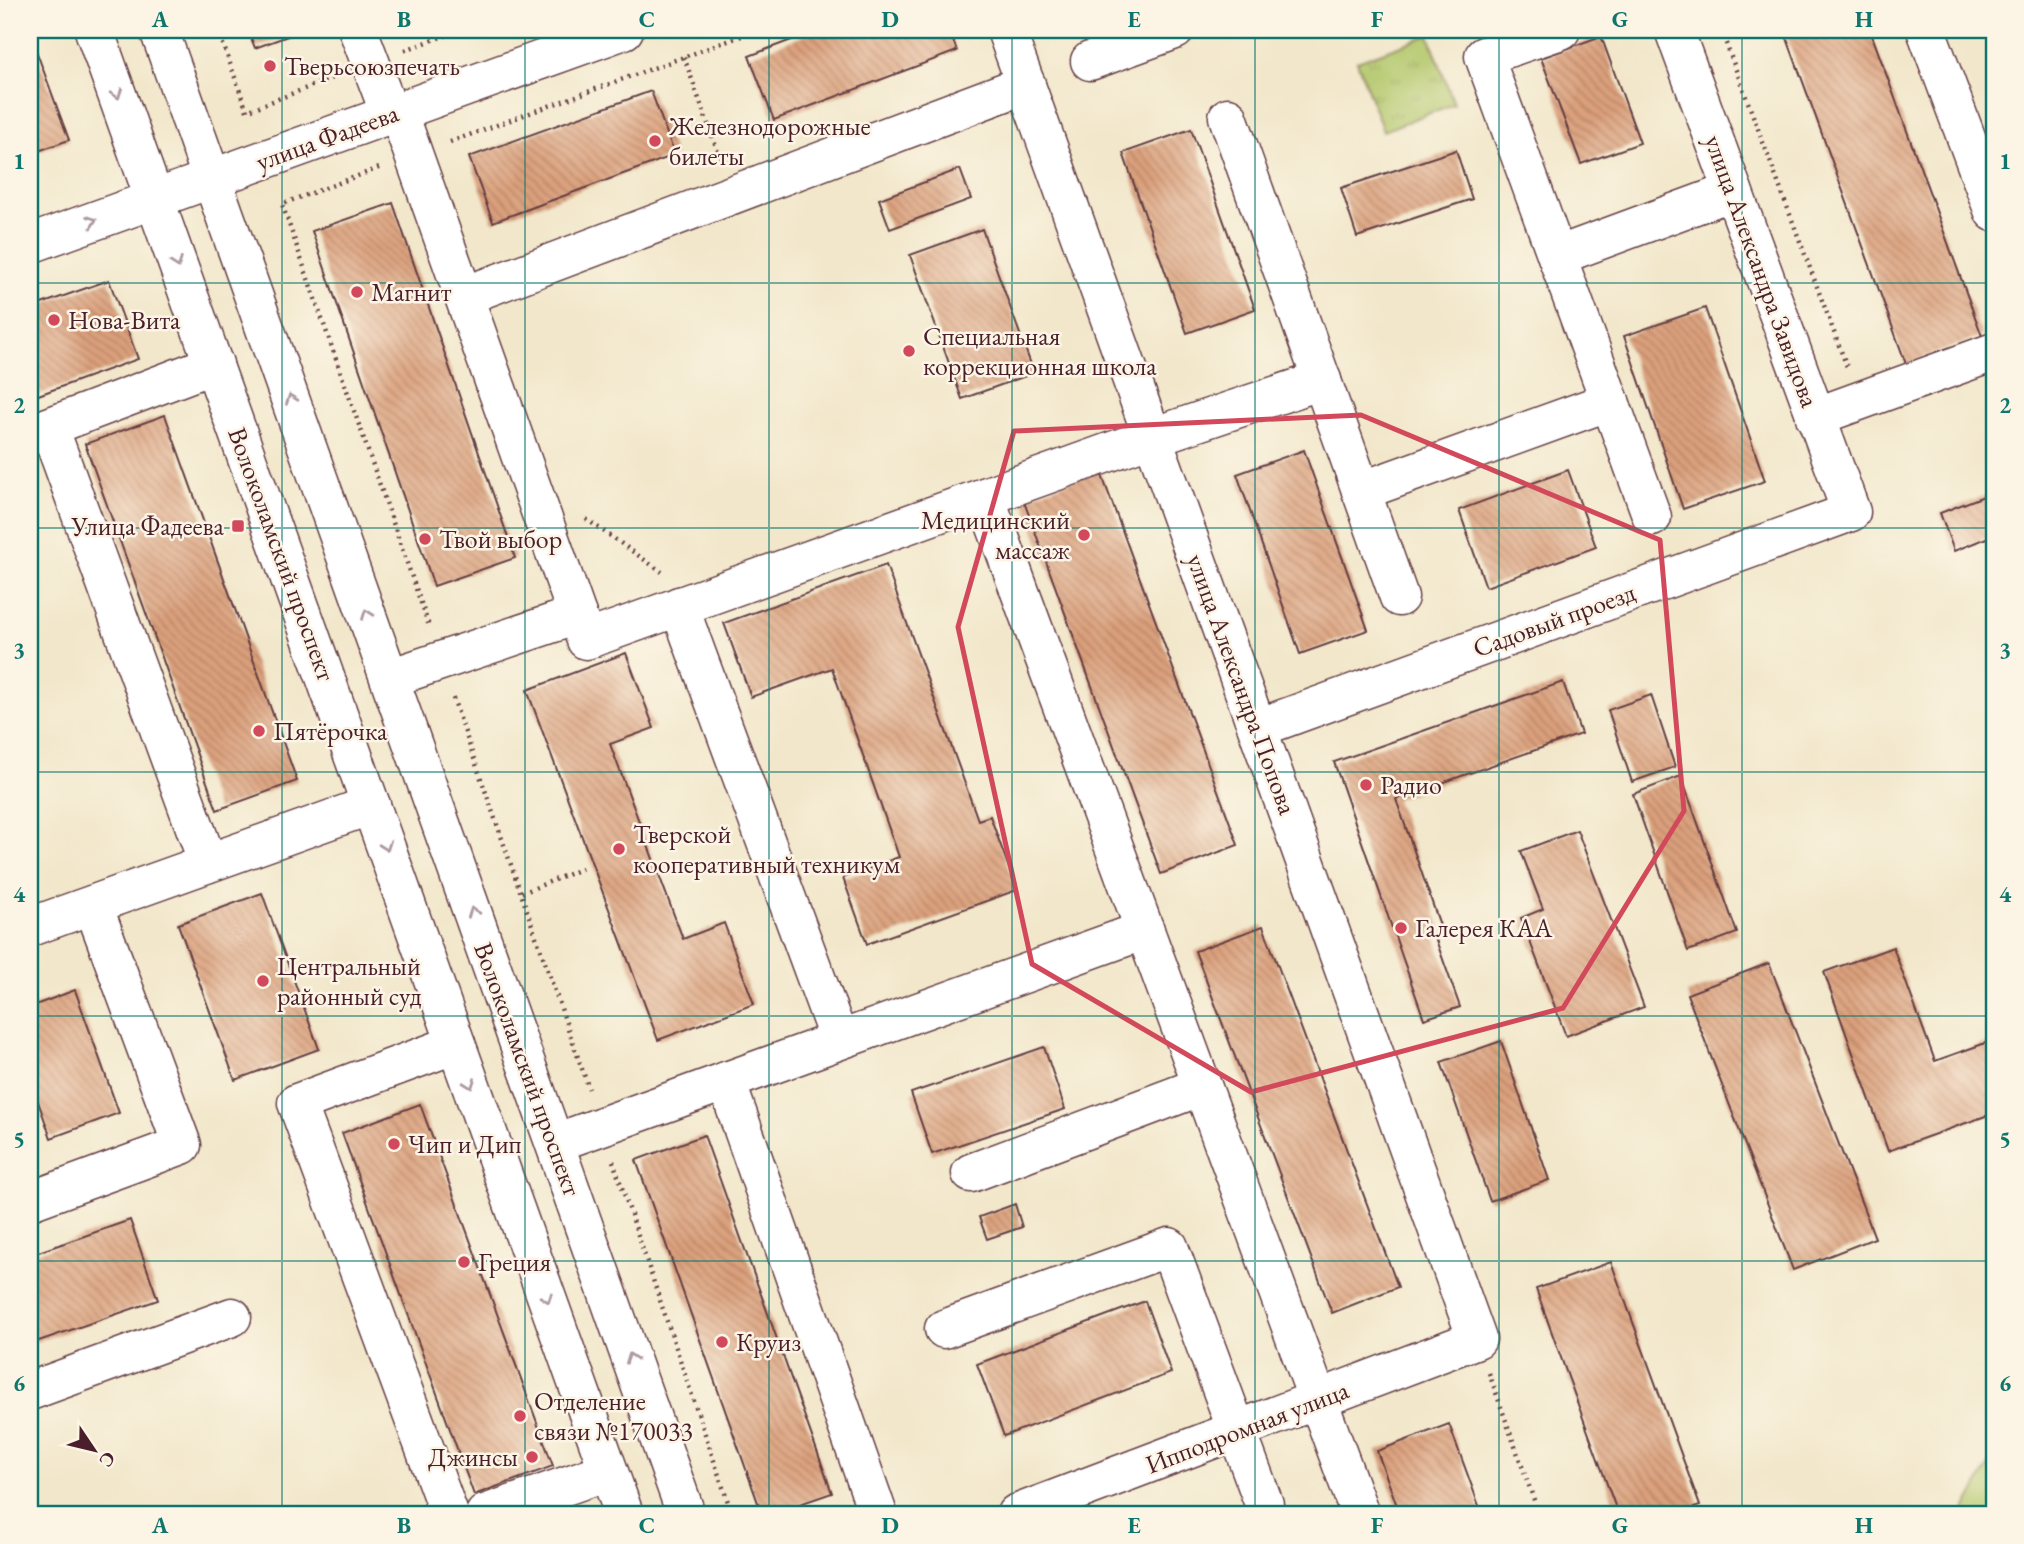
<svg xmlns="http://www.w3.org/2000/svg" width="2024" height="1544" viewBox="0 0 2024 1544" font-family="'EB Garamond',serif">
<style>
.grass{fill:url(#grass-tufts);stroke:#7e734b;stroke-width:2}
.pitch{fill:#b2c76b;stroke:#7e734b;stroke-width:2}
.building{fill:url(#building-back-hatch)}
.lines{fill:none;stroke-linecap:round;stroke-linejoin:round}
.minor-casing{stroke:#633d43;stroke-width:41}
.major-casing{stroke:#633d43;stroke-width:41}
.path{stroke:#633d43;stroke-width:4.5;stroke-dasharray:2 5;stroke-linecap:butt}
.minor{stroke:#fff;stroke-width:38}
.major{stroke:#fff;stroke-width:38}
.oneway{stroke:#ae9aa0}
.marked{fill:none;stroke:#d1495b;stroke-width:5;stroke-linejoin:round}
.grid{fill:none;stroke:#0f766e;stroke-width:2;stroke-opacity:0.55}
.poi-dot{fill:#d1495b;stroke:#fcf5e5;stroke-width:2.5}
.labels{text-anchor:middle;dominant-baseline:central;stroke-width:5;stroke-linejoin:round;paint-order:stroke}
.poi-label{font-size:26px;fill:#4a1f2b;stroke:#fcf5e5;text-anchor:start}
.street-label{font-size:26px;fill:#4a1f2b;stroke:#fcf5e5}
.neatline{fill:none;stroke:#0f766e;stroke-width:2.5}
.grid-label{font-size:23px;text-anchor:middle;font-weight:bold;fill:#0f766e}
</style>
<defs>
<pattern id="grass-tufts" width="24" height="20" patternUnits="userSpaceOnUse" patternTransform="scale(1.75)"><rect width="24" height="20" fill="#b2c76b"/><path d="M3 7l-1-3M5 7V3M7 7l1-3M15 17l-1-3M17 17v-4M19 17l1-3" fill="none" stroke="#9baa5d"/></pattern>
<pattern id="building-back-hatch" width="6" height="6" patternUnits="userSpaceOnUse" patternTransform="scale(1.75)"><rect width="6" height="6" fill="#dba07c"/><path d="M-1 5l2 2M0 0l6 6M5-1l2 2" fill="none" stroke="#b48266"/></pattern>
</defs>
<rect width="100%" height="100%" fill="#fcf5e5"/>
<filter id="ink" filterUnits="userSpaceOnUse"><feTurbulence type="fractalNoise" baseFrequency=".0143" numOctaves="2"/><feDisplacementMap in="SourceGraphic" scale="14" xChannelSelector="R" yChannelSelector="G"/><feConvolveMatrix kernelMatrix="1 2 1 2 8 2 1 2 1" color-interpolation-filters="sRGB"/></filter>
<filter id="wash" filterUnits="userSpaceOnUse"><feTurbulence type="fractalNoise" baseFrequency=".00686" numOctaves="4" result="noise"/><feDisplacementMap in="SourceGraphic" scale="28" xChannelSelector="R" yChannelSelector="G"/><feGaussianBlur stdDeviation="1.57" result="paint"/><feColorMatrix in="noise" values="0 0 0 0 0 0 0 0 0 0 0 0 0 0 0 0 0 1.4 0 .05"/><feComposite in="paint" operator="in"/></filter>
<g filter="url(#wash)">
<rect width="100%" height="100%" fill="#f2e7cb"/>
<polygon class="grass" points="1429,35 1454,104 1383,131 1357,61"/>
<polygon class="pitch" points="1994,1455 1994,1514 1963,1514"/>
<g id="blocks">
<g class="building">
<polygon points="248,30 304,30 255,48"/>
<polygon points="818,30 949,30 957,51 774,120 749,56"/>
<polygon points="1784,30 1870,30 1982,336 1906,364"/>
<polygon points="30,34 69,140 30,154"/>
<polygon points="1601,36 1640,143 1581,164 1541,58"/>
<polygon points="651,91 675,155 493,222 469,157"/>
<polygon points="1191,129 1255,309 1187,333 1123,153"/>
<polygon points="1456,150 1472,199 1357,237 1341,188"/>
<polygon points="960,169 971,199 890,229 879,199"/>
<polygon points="393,203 515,558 434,586 312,231"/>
<polygon points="982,229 1034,373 962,399 910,255"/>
<polygon points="109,280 138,359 30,398 30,308"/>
<polygon points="1705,308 1765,481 1683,509 1624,336"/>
<polygon points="165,415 297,781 217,810 85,444"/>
<polygon points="1304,450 1368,630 1300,654 1237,474"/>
<polygon points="1100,470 1238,845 1161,874 1023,499"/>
<polygon points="1568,470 1596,547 1486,587 1459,510"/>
<polygon points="1994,492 1994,535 1954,551 1940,513"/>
<polygon points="886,565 978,820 990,816 1017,890 867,944 843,878 899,857 832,668 751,697 724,623"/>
<polygon points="626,653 654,728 610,744 683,939 724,923 754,1004 658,1040 527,690"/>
<polygon points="1563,682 1581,734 1396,799 1443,934 1435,937 1460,1007 1424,1019 1334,762"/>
<polygon points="1651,695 1675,767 1632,782 1608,710"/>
<polygon points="1681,776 1737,933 1688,951 1633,794"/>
<polygon points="1577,830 1644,1007 1566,1036 1521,918 1543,909 1521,851"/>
<polygon points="262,893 319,1049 235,1080 178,924"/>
<polygon points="1263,926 1398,1287 1332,1313 1195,951"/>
<polygon points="1893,947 1935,1061 1994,1040 1994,1113 1888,1151 1824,972"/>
<polygon points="1769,963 1875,1238 1793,1270 1687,994"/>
<polygon points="75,990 119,1113 51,1138 30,1079 30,1007"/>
<polygon points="1501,1041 1549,1180 1490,1201 1441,1062"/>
<polygon points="1044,1047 1065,1109 932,1154 911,1093"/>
<polygon points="420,1104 553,1466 474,1495 342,1133"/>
<polygon points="704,1135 832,1493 771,1514 762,1514 636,1160"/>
<polygon points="1015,1204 1022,1227 987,1239 979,1217"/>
<polygon points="130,1220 158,1300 36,1342 30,1323 30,1255"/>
<polygon points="1611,1262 1700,1506 1677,1514 1618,1514 1536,1289"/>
<polygon points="1145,1301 1171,1373 1004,1436 977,1364"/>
<polygon points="1449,1424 1482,1514 1400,1514 1377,1451"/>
</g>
</g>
</g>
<g filter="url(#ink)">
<use href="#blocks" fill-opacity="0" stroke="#633d43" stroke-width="2"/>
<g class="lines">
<defs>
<g id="minor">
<polyline points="358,30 390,114"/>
<polyline points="1006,30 1477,1339 1016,1514"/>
<polyline points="1561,30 1484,56 1652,517"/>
<polyline points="1926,30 1994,212"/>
<polyline points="1090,61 1175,30"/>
<polyline points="398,111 586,640 1132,444 1322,380"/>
<polyline points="1228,117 1399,597"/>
<polyline points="30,244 624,30"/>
<polyline points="1557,256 1733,191"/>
<polyline points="464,296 1026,84"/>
<polyline points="1815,417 1994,352"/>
<polyline points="49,427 208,863"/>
<polyline points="30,434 214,364"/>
<polyline points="1361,491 1610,401"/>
<polyline points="985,497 1360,1514"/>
<polyline points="679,606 839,1040"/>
<polyline points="390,678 577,615"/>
<polyline points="1258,728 1851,512 1674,30"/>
<polyline points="30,927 371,805"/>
<polyline points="726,1081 878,1514"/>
<polyline points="555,1143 1145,930"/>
<polyline points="971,1173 1202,1086"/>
<polyline points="30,1201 182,1145 93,905"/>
<polyline points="944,1329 1169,1247 1264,1504"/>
<polyline points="30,1391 232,1317"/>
<polyline points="449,1514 297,1103 456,1044"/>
<polyline points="485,1514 608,1471"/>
</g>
<g id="major">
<polyline points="94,30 624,1514"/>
<polyline points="159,30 686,1514"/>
</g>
</defs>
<use href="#minor" class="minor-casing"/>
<use href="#major" class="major-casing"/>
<g class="path">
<polyline points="218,30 247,111 335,77"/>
<polyline points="1721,30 1847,367"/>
<polyline points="405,50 461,30"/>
<polyline points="684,57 720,158"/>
<polyline points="450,142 758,30"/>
<polyline points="379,168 282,204 429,626"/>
<polyline points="586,519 662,572"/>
<polyline points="453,698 589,1089"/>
<polyline points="522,893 586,867"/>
<polyline points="613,1161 732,1514"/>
<polyline points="1489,1373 1539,1514"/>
</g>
<use href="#minor" class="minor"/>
<use href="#major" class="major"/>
</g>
<defs><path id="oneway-chevron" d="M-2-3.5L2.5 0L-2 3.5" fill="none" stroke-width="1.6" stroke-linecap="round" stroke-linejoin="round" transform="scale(1.75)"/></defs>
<g class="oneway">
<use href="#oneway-chevron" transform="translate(117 94) rotate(70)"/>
<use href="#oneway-chevron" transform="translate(92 221) rotate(-20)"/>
<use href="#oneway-chevron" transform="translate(177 263) rotate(70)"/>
<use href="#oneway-chevron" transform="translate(291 399) rotate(-110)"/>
<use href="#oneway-chevron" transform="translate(367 614) rotate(-110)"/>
<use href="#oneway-chevron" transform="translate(386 846) rotate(70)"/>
<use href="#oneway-chevron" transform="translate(473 912) rotate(-110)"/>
<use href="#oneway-chevron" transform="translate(470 1084) rotate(70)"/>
<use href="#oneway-chevron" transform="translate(547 1298) rotate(70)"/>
<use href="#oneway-chevron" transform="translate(631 1358) rotate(-109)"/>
</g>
</g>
<path class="marked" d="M1361,415L1660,540L1684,811L1563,1008L1251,1092L1032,964L958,627L1014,431Z"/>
<path class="grid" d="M282,30V1514M525,30V1514M769,30V1514M1012,30V1514M1255,30V1514M1499,30V1514M1742,30V1514M30,283H1994M30,528H1994M30,772H1994M30,1016H1994M30,1261H1994"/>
<g class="poi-dot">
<circle cx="270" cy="66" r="7"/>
<circle cx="655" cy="141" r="7"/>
<circle cx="357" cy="292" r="7"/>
<circle cx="54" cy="320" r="7"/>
<circle cx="909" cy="351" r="7"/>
<rect x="231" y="519" width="14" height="14" rx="3.5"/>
<circle cx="1084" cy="535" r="7"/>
<circle cx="425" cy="539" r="7"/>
<circle cx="259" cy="731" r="7"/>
<circle cx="1366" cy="785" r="7"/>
<circle cx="619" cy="849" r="7"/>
<circle cx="1401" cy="928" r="7"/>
<circle cx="263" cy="981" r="7"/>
<circle cx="394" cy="1144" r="7"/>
<circle cx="464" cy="1262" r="7"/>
<circle cx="722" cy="1342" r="7"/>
<circle cx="520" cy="1416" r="7"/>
<circle cx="532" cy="1457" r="7"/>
</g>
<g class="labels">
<g class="poi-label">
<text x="284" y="66">Тверьсоюзпечать</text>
<text x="669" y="126">Железнодорожные<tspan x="669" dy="30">билеты</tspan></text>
<text x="371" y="292">Магнит</text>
<text x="68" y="320">Нова-Вита</text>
<text x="923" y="336">Специальная<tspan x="923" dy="30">коррекционная школа</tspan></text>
<text x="1070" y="520" text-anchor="end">Медицинский<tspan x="1070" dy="30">массаж</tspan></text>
<text x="224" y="526" text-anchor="end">Улица Фадеева</text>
<text x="439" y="539">Твой выбор</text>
<text x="273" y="731">Пятёрочка</text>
<text x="1380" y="785">Радио</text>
<text x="633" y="834">Тверской<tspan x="633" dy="30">кооперативный техникум</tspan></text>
<text x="1415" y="928">Галерея КАА</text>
<text x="277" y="966">Центральный<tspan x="277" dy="30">районный суд</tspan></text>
<text x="408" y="1144">Чип и Дип</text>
<text x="478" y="1262">Греция</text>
<text x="736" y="1342">Круиз</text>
<text x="534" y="1401">Отделение<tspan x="534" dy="30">связи №170033</tspan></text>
<text x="518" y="1457" text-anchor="end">Джинсы</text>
</g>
<g class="street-label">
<text transform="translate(327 137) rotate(-20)">улица Фадеева</text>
<text transform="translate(1762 271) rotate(70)">улица Александра Завидова</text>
<text transform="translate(282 554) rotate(70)">Волоколамский проспект</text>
<text transform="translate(1554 620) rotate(-20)">Садовый проезд</text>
<text transform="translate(1242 684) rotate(70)">улица Александра Попова</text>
<text transform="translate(528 1069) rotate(70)">Волоколамский проспект</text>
<text transform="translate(1247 1427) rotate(-21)">Ипподромная улица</text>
</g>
</g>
<rect width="2024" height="1544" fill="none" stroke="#fcf5e5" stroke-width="77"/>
<g transform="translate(94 1450) rotate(125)" stroke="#fcf5e5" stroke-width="5" paint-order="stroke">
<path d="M0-5L12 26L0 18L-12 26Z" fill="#4a1f2b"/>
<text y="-10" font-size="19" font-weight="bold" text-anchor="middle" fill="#4a1f2b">С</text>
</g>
<rect x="38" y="38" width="1948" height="1468" class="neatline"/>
<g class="grid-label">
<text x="160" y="27">A</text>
<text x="404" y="27">B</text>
<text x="647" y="27">C</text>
<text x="890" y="27">D</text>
<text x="1134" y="27">E</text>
<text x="1377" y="27">F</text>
<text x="1620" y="27">G</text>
<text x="1864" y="27">H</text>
<text x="19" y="169">1</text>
<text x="2005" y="169">1</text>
<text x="19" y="413">2</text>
<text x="2005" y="413">2</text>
<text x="19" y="658">3</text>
<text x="2005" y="658">3</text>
<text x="19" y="902">4</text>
<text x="2005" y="902">4</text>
<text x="19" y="1147">5</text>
<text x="2005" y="1147">5</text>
<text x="19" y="1391">6</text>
<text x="2005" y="1391">6</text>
<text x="160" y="1533">A</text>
<text x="404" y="1533">B</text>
<text x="647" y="1533">C</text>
<text x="890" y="1533">D</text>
<text x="1134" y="1533">E</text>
<text x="1377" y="1533">F</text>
<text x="1620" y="1533">G</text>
<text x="1864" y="1533">H</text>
</g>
</svg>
